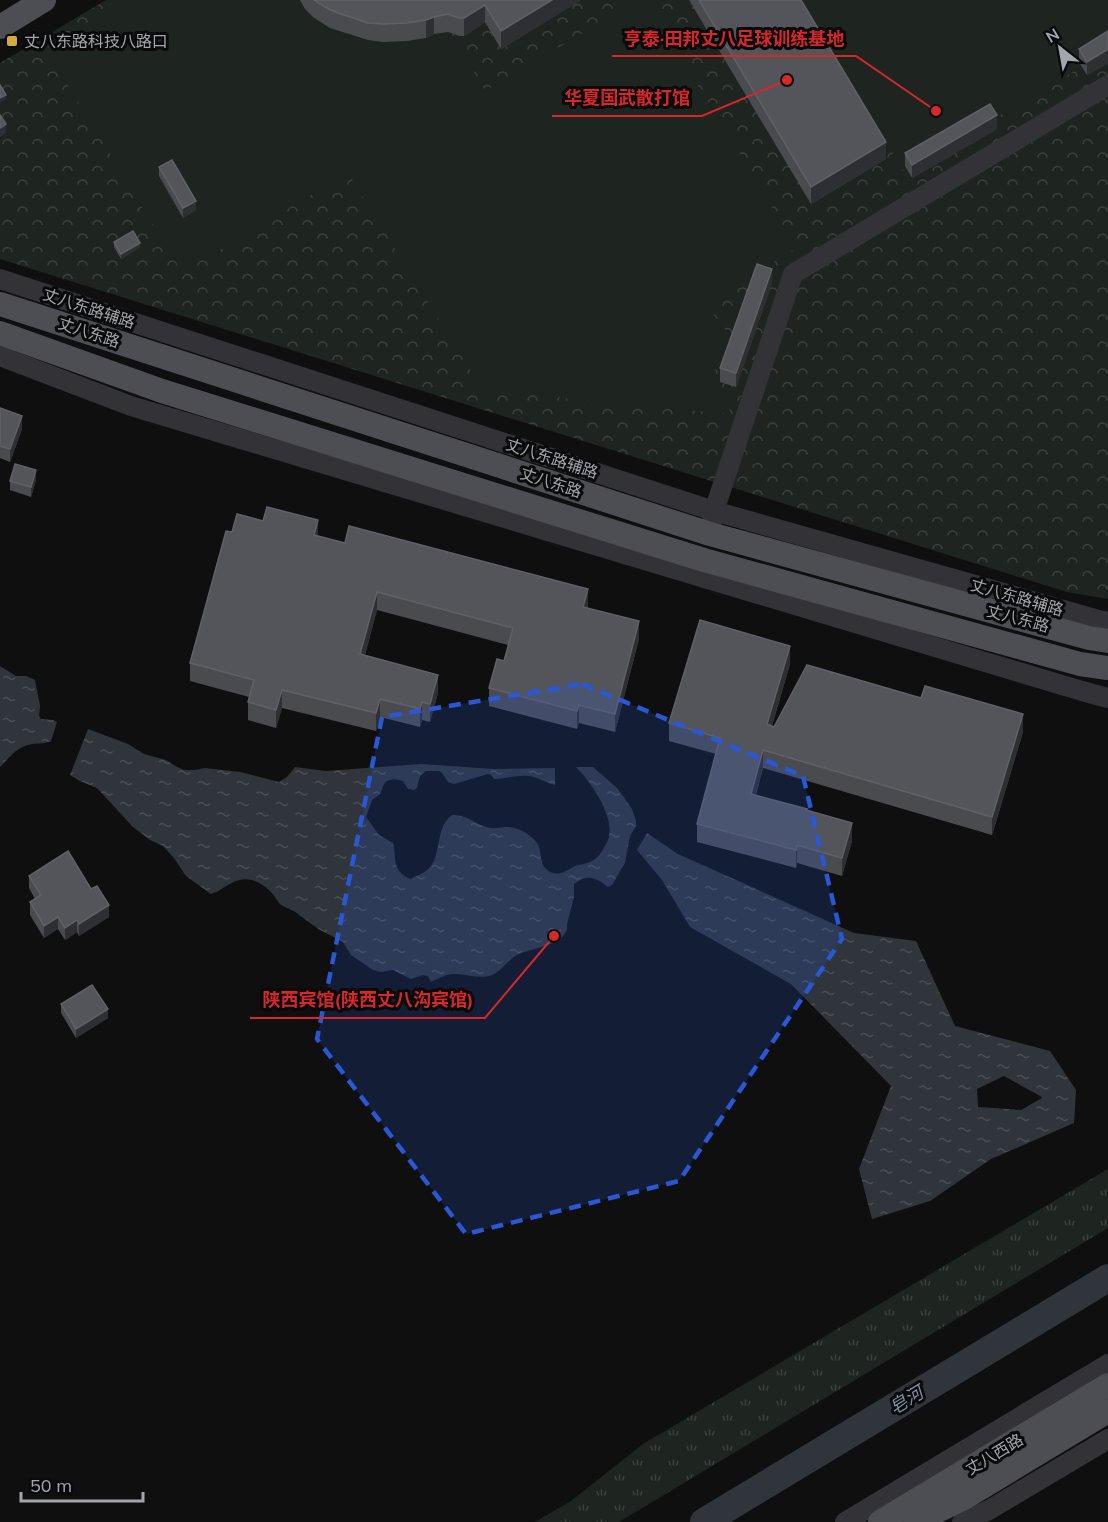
<svg xmlns="http://www.w3.org/2000/svg" width="1108" height="1522" viewBox="0 0 1108 1522" font-family="Mulish,'Noto Sans SC',sans-serif">
<style>
.grass{fill:url(#grass-tufts)}
.forest{fill:url(#forest-crowns)}
.pitch{fill:#1e241f}
.water{fill:url(#water-ripples);fill-rule:evenodd}
.lines{fill:none;stroke-linecap:round;stroke-linejoin:round}
.river{stroke:#2f353b;stroke-width:28}
.minor{stroke:#333337;stroke-width:20}
.major{stroke:#4d4e53;stroke-width:24}
.wall{fill:#4a4b4f}
.shaded-wall{fill:#2e2f32}
.building{fill:#53555a;stroke:#606167;stroke-width:1.5}
.marked{fill:#2a57d4;fill-opacity:0.2;stroke:#2a57d4;stroke-width:4.5;stroke-dasharray:12 8;stroke-linejoin:round}
.poi-dot{fill:#d8a83f;stroke:#0a0a0b;stroke-width:2}
.labels{text-anchor:middle;dominant-baseline:central;stroke-width:6;stroke-linejoin:round;paint-order:stroke}
.poi-label{font-size:16px;fill:#a2a6af;stroke:#0a0a0b;text-anchor:start}
.street-label{font-size:16px;fill:#a2a6af;stroke:#0a0a0b}
.water-label{font-size:18px;font-style:italic;fill:#7d92a7;stroke:#0a0a0b}
.leader{fill:none;stroke:#d62828;stroke-width:2}
.callout-dot{fill:#d62828;stroke:#0a0a0b;stroke-width:2}
.callout-label{font-size:18px;text-anchor:middle;font-weight:bold;fill:#d62828;stroke:#0a0a0b;stroke-width:6;stroke-linejoin:round;paint-order:stroke}
</style>
<defs>
<pattern id="grass-tufts" width="24" height="20" patternUnits="userSpaceOnUse" patternTransform="scale(1.5)"><rect width="24" height="20" fill="#1e241f"/><path d="M3 7l-1-3M5 7V3M7 7l1-3M15 17l-1-3M17 17v-4M19 17l1-3" fill="none" stroke="#3c413d"/></pattern>
<pattern id="forest-crowns" width="20" height="18" patternUnits="userSpaceOnUse" patternTransform="scale(1.5)"><rect width="20" height="18" fill="#1e241f"/><path d="M2 6a3 3 0 1 1 6 0M12 15a3 3 0 1 1 6 0" fill="none" stroke="#3c413d"/></pattern>
<pattern id="water-ripples" width="26" height="14" patternUnits="userSpaceOnUse" patternTransform="scale(1.5)"><rect width="26" height="14" fill="#2f353b"/><path d="M2 4q2-2 4 0t4 0M15 11q2-2 4 0t4 0" fill="none" stroke="#4a4f55"/></pattern>
</defs>
<rect width="100%" height="100%" fill="#0f0f10"/>
<polygon class="grass" points="1108,1169 1108,1228 619,1522 535,1522 571,1501 643,1444"/>
<polygon class="forest" points="106,0 1108,0 1108,599 1067,592 0,259 0,63"/>
<g class="pitch">
<polygon points="127,0 431,0 485,91 639,0 646,0 797,248 704,303 728,333 708,388 732,392 729,414 483,390 348,173 182,272 46,49"/>
<polygon points="800,0 1108,0 1108,51 904,172"/>
</g>
<g class="water">
<path d="M0,666L16,676H26L35,680L40,706L39,716L41,719L53,720L57,722L51,741C45,744 39,743 32,744C16,747 11,756 0,767Z"/>
<path d="M88,729L128,744L144,754L166,760L177,767L184,770H195L205,768L240,772L279,782L287,777L295,767L326,771L421,764L494,769L555,768V785C546,783 538,777 528,776C517,775 505,779 494,779L491,775L488,774L454,784L448,782L442,773L439,771H426L420,776L417,788L414,790L408,789L403,781L394,779L387,781L384,784L380,794L372,800L366,817L379,835L393,843C397,859 391,870 410,879C416,876 422,874 427,870C443,857 434,828 452,815C469,815 477,826 491,828C495,829 500,827 505,827C517,827 529,833 537,843C543,850 537,868 553,873C563,876 570,867 579,865C591,863 598,859 604,848C606,844 609,840 609,835C613,817 596,791 585,777C582,773 579,771 576,767H593L616,787L623,796L632,809L636,821V826L630,836L625,863L612,885L608,887C595,877 588,874 574,884V897L567,924V930C559,947 535,947 519,954C508,959 501,973 489,976C477,979 465,973 453,974C445,974 438,979 431,982L428,976L423,975L411,979L393,970L381,972L373,970L351,955L343,942L320,930L299,915C294,909 285,909 279,903C276,899 274,895 270,891C260,881 246,875 232,883C224,886 219,892 211,894L186,876L174,858L163,846L150,840L133,827L97,788L80,781L70,775Z"/>
<path d="M647,833L678,854L854,933L916,941L955,1026L1050,1051L1076,1090L1074,1123L991,1159L930,1201L872,1219L859,1169L891,1086L791,984L690,927L662,880L637,850ZM1004,1076L1042,1097V1098L1021,1110L978,1107L977,1089Z"/>
</g>
<g class="lines">
<polyline class="river" points="704,1522 1108,1278"/>
<g class="minor">
<polyline points="0,279 714,511 1099,620 1108,622"/>
<polyline points="0,356 131,406 1082,691 1108,698"/>
<polyline points="712,522 714,511 793,274 1108,85"/>
<polyline points="845,1522 1108,1364"/>
<polyline points="962,1522 989,1510 1108,1439"/>
</g>
<g class="major">
<polyline points="0,27 44,0"/>
<polyline points="0,304 710,534 1089,638 1108,641"/>
<polyline points="0,333 162,391 704,560 1080,664 1108,668"/>
<polyline points="880,1522 1108,1385"/>
<polyline points="915,1522 964,1498 1108,1411"/>
</g>
</g>
<g class="wall">
<polygon points="300,0 581,0 501,49 485,22 464,36 459,36 448,32 434,34 426,38 407,41 383,42 368,40 330,28 313,17 305,9"/>
<polygon points="689,0 801,0 886,159 811,204"/>
<polygon points="1108,31 1108,63 1087,75 1079,62 1079,49"/>
<polygon points="997,129 912,178 905,166 905,153"/>
<polygon points="159,167 196,210 183,218 159,176"/>
<polygon points="114,242 140,247 121,259 114,247"/>
<polygon points="772,283 736,387 720,382 720,368"/>
<polygon points="0,408 22,429 10,462 0,458"/>
<polygon points="36,480 31,497 10,490 10,481"/>
<polygon points="232,532 318,536 588,608 639,639 615,732 579,723 577,729 489,706 489,688 504,661 508,645 377,610 365,655 438,693 430,722 422,720 420,727 380,717 376,731 282,708 276,728 248,720 248,702 249,697 190,681 190,663"/>
<polygon points="790,664 772,726 774,727 1023,732 992,835 763,768 756,795 807,810 852,841 842,876 797,863 796,868 697,842 697,824 716,754 669,741 669,723"/>
<polygon points="29,876 91,889 109,917 79,936 77,932 65,940 58,929 44,938 30,915 30,902 35,899 29,888"/>
<polygon points="61,1004 108,1018 76,1038 61,1013"/>
</g>
<g class="shaded-wall">
<polygon points="552,0 581,0 501,49 501,31"/>
<polygon points="485,5 485,22 464,36 464,18"/>
<polygon points="434,17 434,34 426,38 426,20"/>
<polygon points="1108,49 1108,63 1087,75 1087,62"/>
<polygon points="6,95 6,99 0,103 0,98"/>
<polygon points="997,115 997,129 912,178 912,165"/>
<polygon points="6,124 6,133 0,137 0,128"/>
<polygon points="886,142 886,159 811,204 811,187"/>
<polygon points="196,201 196,210 183,218 183,208"/>
<polygon points="140,243 140,247 121,259 121,254"/>
<polygon points="772,269 772,283 736,387 736,373"/>
<polygon points="22,416 22,429 10,462 10,449"/>
<polygon points="36,470 36,480 31,497 31,487"/>
<polygon points="318,520 318,538 314,535"/>
<polygon points="588,589 588,607 583,625 583,607"/>
<polygon points="377,592 377,610 360,672 360,654"/>
<polygon points="639,621 639,639 615,732 615,714"/>
<polygon points="790,646 790,664 767,742 767,724"/>
<polygon points="438,675 438,693 430,722 430,704"/>
<polygon points="282,690 282,708 276,728 276,710"/>
<polygon points="380,699 380,717 376,731 376,713"/>
<polygon points="422,702 422,720 420,727 420,709"/>
<polygon points="579,705 579,723 577,729 577,711"/>
<polygon points="1023,714 1023,732 992,835 992,817"/>
<polygon points="763,750 763,768 751,812 751,794"/>
<polygon points="852,823 852,841 842,876 842,858"/>
<polygon points="797,845 797,863 796,868 796,850"/>
<polygon points="109,905 109,917 79,936 79,924"/>
<polygon points="58,917 58,929 44,938 44,926"/>
<polygon points="77,920 77,932 65,940 65,928"/>
<polygon points="108,1009 108,1018 76,1038 76,1029"/>
</g>
<g class="building">
<polygon points="314,0 552,0 501,31 485,5 464,18 459,18 448,14 434,17 426,20 407,23 383,24 368,23 330,10"/>
<polygon points="699,0 801,0 886,142 811,187"/>
<polygon points="1108,31 1108,49 1087,62 1079,49"/>
<polygon points="0,85 6,95 0,98"/>
<polygon points="990,104 997,115 912,165 905,153"/>
<polygon points="0,115 6,124 0,128"/>
<polygon points="172,160 196,201 183,208 159,167"/>
<polygon points="133,231 140,243 121,254 114,242"/>
<polygon points="757,264 772,269 736,373 720,368"/>
<polygon points="0,408 22,416 10,449 0,446"/>
<polygon points="15,464 36,470 31,487 10,481"/>
<polygon points="267,507 318,520 314,535 345,543 349,526 588,589 583,607 639,621 615,714 579,705 577,711 489,688 497,659 504,661 513,628 377,592 360,654 438,675 430,704 422,702 420,709 380,699 376,713 282,690 276,710 248,702 254,680 190,663 226,531 232,532 237,514 263,521"/>
<polygon points="700,620 790,646 767,724 774,727 807,665 921,698 925,686 1023,714 992,817 763,750 751,794 807,809 806,810 852,823 842,858 797,845 796,850 697,824 720,738 669,723"/>
<polygon points="68,851 91,889 97,886 109,905 79,924 77,920 65,928 58,917 44,926 30,902 41,895 29,876"/>
<polygon points="92,985 108,1009 76,1029 61,1004"/>
</g>
<path class="marked" d="M582,684L803,776L842,939L679,1181L466,1234L317,1039L382,717Z"/>
<rect class="poi-dot" x="6" y="35" width="12" height="12" rx="3"/>
<g class="labels">
<g class="poi-label">
<text x="24" y="41">丈八东路科技八路口</text>
</g>
<g class="street-label">
<text transform="translate(89 308) rotate(18)">丈八东路辅路</text>
<text transform="translate(89 332) rotate(18)">丈八东路</text>
<text transform="translate(552 458) rotate(18)">丈八东路辅路</text>
<text transform="translate(551 482) rotate(18)">丈八东路</text>
<text transform="translate(1017 597) rotate(16)">丈八东路辅路</text>
<text transform="translate(1018 618) rotate(15)">丈八东路</text>
<text transform="translate(994 1454) rotate(-31)">丈八西路</text>
</g>
<g class="water-label">
<text transform="translate(906 1400) rotate(-31)">皂河</text>
</g>
</g>
<path class="leader" d="M936 111L856 56H612M787 80L702 116H552M554 936L485 1018H250"/>
<g class="callout-dot">
<circle cx="936" cy="111" r="6"/>
<circle cx="787" cy="80" r="6"/>
<circle cx="554" cy="936" r="6"/>
</g>
<g class="callout-label">
<text x="734" y="45">亨泰·田邦丈八足球训练基地</text>
<text x="627" y="104">华夏国武散打馆</text>
<text x="368" y="1006">陕西宾馆(陕西丈八沟宾馆)</text>
</g>
<g transform="translate(1060 48) rotate(329)" stroke="#0a0a0b" stroke-width="4.5" paint-order="stroke">
<path d="M0-4.5L10 22L0 15L-10 22Z" fill="#a2a6af"/>
<text y="-9" font-size="16" font-weight="bold" text-anchor="middle" fill="#a2a6af">N</text>
</g>
<path d="M21 1492v9h122v-9" fill="none" stroke="#a2a6af" stroke-width="3"/>
<text x="30" y="1492" font-size="18" fill="#a2a6af" stroke="#0a0a0b" stroke-width="4.5" paint-order="stroke">50 m</text>
</svg>
